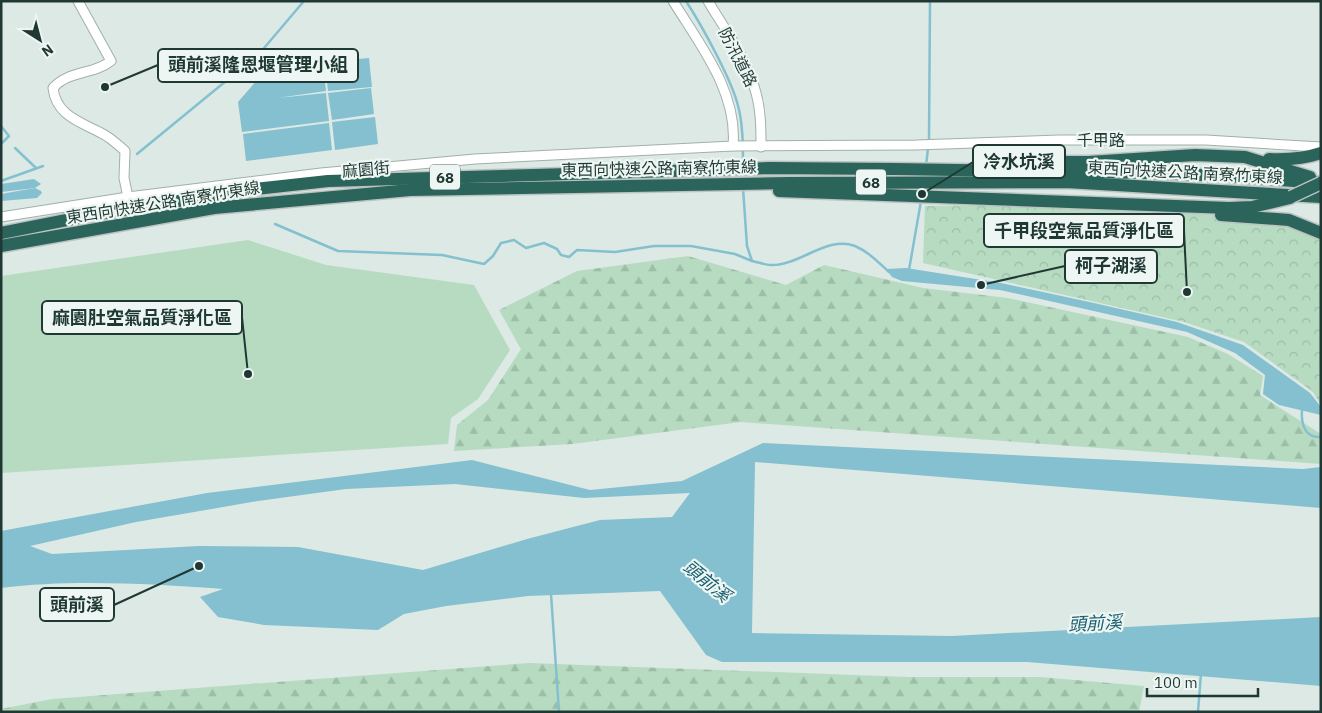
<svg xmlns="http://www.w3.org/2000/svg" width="1322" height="713" viewBox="0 0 1322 713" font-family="'IBM Plex Sans','Noto Sans TC',sans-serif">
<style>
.grass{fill:#b6dbc1}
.forest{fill:url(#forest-firs)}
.park{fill:url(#park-crowns)}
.water{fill:#84c0cf;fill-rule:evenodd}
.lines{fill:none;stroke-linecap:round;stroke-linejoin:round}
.stream{stroke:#84c0cf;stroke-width:2.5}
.minor-casing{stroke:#a0b0ab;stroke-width:11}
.highway-casing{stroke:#bcc3c2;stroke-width:15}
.minor{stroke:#fff;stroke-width:9}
.highway{stroke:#2b645b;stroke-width:12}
.highway-bridge-casing{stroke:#bcc3c2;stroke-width:15;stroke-linecap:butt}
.highway-bridge{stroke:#2b645b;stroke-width:12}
.labels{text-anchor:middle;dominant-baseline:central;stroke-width:4.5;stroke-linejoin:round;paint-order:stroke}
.shield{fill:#edf6f2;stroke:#5d716c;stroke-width:1}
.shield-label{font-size:15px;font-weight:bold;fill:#1f3833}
.street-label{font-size:16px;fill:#1f3833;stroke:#edf6f2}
.water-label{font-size:18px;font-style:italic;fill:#1b6073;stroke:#edf6f2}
.leader{fill:none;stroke:#1f3833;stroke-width:2}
.callout-dot{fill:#1f3833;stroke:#edf6f2;stroke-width:2}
.callout{fill:#edf6f2;stroke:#1f3833;stroke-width:2}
.callout-label{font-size:18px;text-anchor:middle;font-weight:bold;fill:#1f3833}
</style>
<defs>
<pattern id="forest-firs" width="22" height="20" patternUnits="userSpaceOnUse" patternTransform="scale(1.25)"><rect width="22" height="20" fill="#b6dbc1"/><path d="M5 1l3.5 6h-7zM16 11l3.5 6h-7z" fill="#9cbda6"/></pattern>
<pattern id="park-crowns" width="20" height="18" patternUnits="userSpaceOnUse" patternTransform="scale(1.25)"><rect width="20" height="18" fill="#b6dbc1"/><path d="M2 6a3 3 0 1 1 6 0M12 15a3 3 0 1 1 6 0" fill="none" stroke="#9cbda6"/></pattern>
</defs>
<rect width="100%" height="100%" fill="#dde9e4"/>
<polygon class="grass" points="248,240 326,265 474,285 510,350 478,399 451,418 448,444 1,473 1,276"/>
<g class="forest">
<polygon points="688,256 786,285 824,265 923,288 1008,298 1188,337 1228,354 1263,376 1260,395 1321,434 1321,464 741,422 572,444 454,451 457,425 488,400 521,349 499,310 577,271"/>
<polygon points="529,663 908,677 1040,677 1144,686 1139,712 1,712 1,709 52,699"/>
</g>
<polygon class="park" points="1006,205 1145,208 1283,222 1321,240 1321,405 1313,392 1244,342 1184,322 923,263 925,206"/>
<g class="water">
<polygon points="369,58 372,87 328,91 325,62"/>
<polygon points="323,63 326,91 277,98 326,93 329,121 242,132 238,102 265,71"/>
<polygon points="371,88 374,114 332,120 328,93"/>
<polygon points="375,117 378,144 335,150 332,122"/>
<polygon points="329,123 332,150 246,161 243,134"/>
<polygon points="34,179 41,184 35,188 1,192 1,184"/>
<polygon points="35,188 41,191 42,193 37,198 1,201 1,194"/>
<polygon points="906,268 1001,283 1094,303 1177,322 1243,345 1310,393 1321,407 1321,415 1279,405 1263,394 1265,375 1235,353 1187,332 1000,290 902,281 892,277 886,269"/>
<path d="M763,443L1303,469L1321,467V508L755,462L752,633L952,636L1321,617V686L1027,662H722L706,655L660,591L528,596L446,606L404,614L378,630L264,625L218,617L200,597L223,589C153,584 70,579 1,588V531L207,493L472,460L590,490L682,481ZM455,484L584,498L690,493L672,517L600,520L527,539L423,570L298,547L199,546L52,554L30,546L136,522L258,501L346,489Z"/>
</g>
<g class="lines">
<g class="stream">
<path d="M686,1C702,26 729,75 737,102C743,122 743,144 743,165"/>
<polyline points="1,126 9,136 1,144"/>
<polyline points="929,139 930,1"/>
<polyline points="15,148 36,168"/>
<polyline points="137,154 259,54 304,1"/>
<polyline points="926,166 928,148"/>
<polyline points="1,181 43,166"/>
<path d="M743,188L747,246L752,261C758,262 765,265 771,265C799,266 828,235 855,246C869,252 878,262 889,272"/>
<polyline points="275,224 338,251 442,255 484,264 493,256 501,243 514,240 526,248 544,243 557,249 561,255 569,257 577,250 615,252 654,246 691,246 735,254 752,261"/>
<polyline points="909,270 921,201"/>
<path d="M1302,410C1301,423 1304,438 1321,437"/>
<polyline points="551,594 559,712"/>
<polyline points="1198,712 1201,673"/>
</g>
<defs>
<g id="minor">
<path d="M78,1L111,61C93,75 69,70 53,88C56,116 81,122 103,134C111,138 118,145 125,151L124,178L128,197"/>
<path d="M673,1C700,45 738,92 733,146"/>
<path d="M708,1C725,30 748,60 756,93C761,111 761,129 761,147"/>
<polyline points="1,217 128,197 321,173 475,159 733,146 916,145 1059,140 1206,140 1321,147"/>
</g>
<g id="highway">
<path d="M1269,159C1288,160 1303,159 1321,153"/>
<polyline points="1038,162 1089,162 1195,155 1245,157 1310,177"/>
<polyline points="779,191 1229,208 1252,207 1290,198"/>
<polyline points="1221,215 1289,220 1321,233"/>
<polyline points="1,233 92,215 246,190 328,181 770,168 894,169 1151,173 1229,176 1321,183"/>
<polyline points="1,246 214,208 410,190 789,183 1066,182 1321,197"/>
</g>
</defs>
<use href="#minor" class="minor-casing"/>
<use href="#highway" class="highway-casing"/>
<use href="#minor" class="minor"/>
<use href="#highway" class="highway"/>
<defs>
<polyline id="highway-bridge" points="1291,197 1321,183"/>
</defs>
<use href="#highway-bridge" class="highway-bridge-casing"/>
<use href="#highway-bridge" class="highway-bridge"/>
</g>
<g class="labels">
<g class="shield">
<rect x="430" y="164.5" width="30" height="25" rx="4"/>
<rect x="856" y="169.5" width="30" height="25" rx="4"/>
</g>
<g class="shield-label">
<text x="445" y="177">68</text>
<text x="871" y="182">68</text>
</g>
<g class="street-label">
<text transform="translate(738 57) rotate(63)">防汛道路</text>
<text x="1101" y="140">千甲路</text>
<text transform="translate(659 168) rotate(-1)">東西向快速公路 南寮竹東線</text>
<text transform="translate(366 169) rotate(-5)">麻園街</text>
<text transform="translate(1185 172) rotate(3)">東西向快速公路 南寮竹東線</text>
<text transform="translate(163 202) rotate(-9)">東西向快速公路 南寮竹東線</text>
</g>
<g class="water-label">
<text transform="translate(707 581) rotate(39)">頭前溪</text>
<text transform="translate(1095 623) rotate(-3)">頭前溪</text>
</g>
</g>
<path class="leader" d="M105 87L158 65M922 194L973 162M1187 292L1184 231M981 285L1065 266M248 374L242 317M199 566L114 605"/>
<g class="callout-dot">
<circle cx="105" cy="87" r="5"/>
<circle cx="922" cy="194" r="5"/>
<circle cx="1187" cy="292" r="5"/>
<circle cx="981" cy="285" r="5"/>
<circle cx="248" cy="374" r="5"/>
<circle cx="199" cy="566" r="5"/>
</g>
<g class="callout">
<rect x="158" y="49" width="200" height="33" rx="5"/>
<rect x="973" y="145" width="92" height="33" rx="5"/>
<rect x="984" y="214" width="200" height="33" rx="5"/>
<rect x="1065" y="250" width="92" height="33" rx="5"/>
<rect x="42" y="301" width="200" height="33" rx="5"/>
<rect x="40" y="588" width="74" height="33" rx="5"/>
</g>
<g class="callout-label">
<text x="258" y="71">頭前溪隆恩堰管理小組</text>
<text x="1019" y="168">冷水坑溪</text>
<text x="1084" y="237">千甲段空氣品質淨化區</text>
<text x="1111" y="272">柯子湖溪</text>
<text x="142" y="324">麻園肚空氣品質淨化區</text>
<text x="77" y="611">頭前溪</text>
</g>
<rect width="1322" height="713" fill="none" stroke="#1f3833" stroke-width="5"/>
<g transform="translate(40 40) rotate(144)" stroke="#edf6f2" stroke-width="4" paint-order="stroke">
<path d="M0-4L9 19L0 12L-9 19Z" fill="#1f3833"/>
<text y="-8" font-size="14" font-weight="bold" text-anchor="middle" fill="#1f3833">N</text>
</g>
<path d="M1147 688v8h111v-8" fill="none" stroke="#1f3833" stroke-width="2.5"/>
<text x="1154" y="688" font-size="15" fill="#1f3833" stroke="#edf6f2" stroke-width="4" paint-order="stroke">100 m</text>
</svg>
